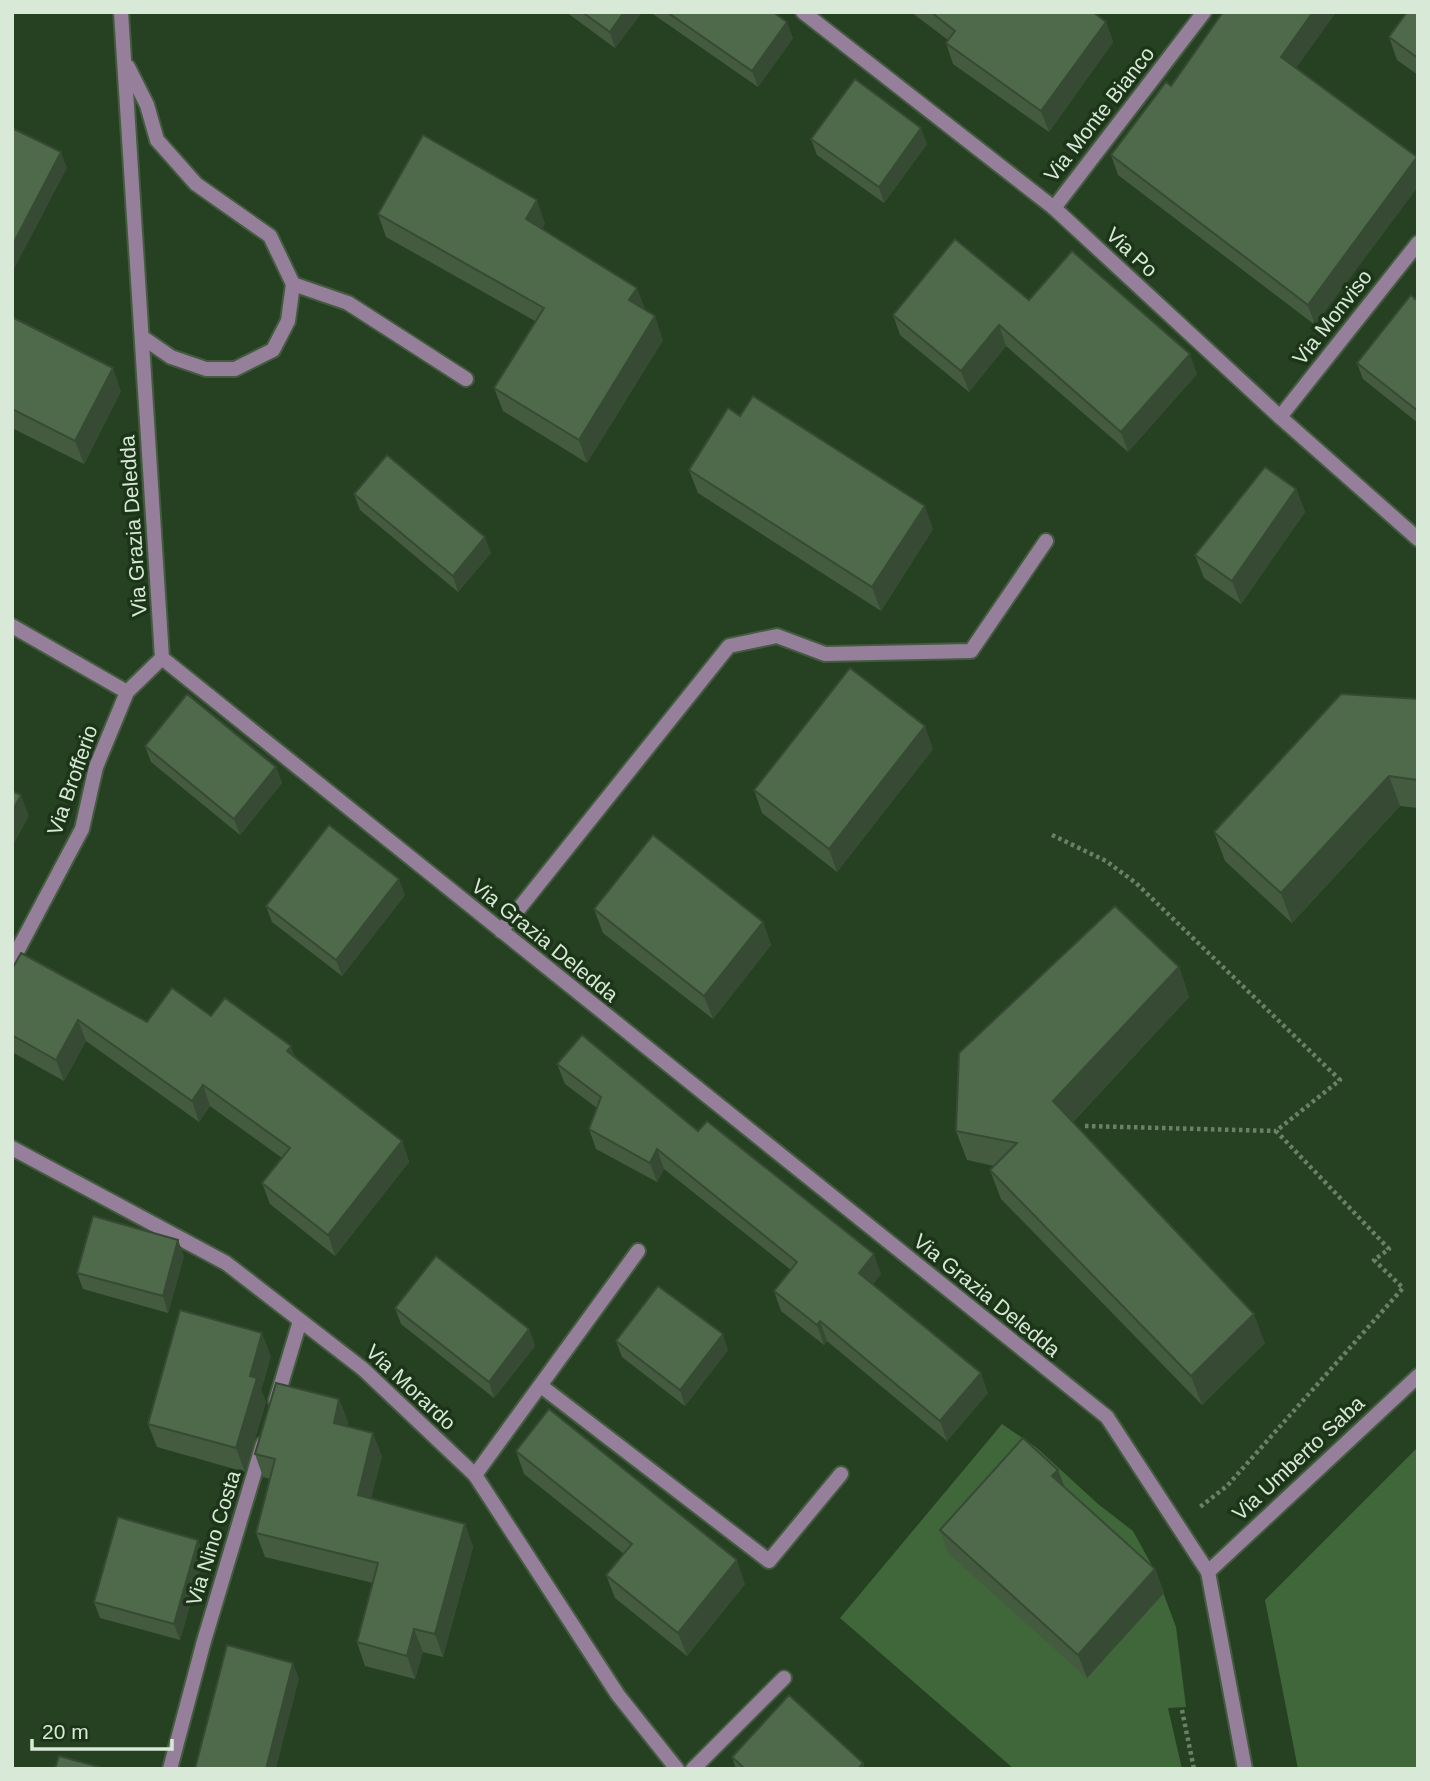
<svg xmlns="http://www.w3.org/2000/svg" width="1430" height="1781" viewBox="0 0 1430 1781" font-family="Arial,sans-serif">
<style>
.green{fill:#3f673a}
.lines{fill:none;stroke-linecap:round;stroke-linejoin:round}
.service-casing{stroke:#435b3f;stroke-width:18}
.minor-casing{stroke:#435b3f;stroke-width:18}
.path{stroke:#6a8067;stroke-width:4.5;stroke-dasharray:3.5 3.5;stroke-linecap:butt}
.service{stroke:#967f9a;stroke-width:14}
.minor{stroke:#967f9a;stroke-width:14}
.wall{fill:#445b40}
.shaded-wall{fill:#374a34}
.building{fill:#4f6a4b;stroke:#374a34;stroke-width:2}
.labels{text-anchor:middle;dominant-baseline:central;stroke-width:7;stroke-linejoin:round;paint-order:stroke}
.street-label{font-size:21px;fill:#d9e9d7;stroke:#1c3518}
</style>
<rect width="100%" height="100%" fill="#264022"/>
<g class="green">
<polygon points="1002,1424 1037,1448 1098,1504 1133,1531 1155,1571 1176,1627 1186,1707 1168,1708 1182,1769 1014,1769 840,1618"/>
<polygon points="1418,1447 1418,1769 1298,1769 1265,1600"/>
</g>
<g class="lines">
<defs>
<polyline id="service" points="12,626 127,692"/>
<g id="minor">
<polyline points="121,12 162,658 1107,1417 1208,1572 1245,1769"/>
<polyline points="803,12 1054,208 1280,417 1418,539"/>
<polyline points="128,67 147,105 157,140 196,184 270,236 293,284 288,321 273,350 235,369 206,369 171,357 142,337"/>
<polyline points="1054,208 1204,12"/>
<polyline points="293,284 348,303 466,379"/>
<polyline points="1280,417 1418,243"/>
<polyline points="501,931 729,646 777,636 825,654 971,651 1046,541"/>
<polyline points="12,961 82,829 96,767 127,692 162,658"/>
<polyline points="12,1148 226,1263 363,1369 475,1475 618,1695 677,1769"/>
<polyline points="541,1386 769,1561 841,1474"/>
<polyline points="276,1401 300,1321"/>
<polyline points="475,1475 638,1251"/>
<polyline points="1208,1572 1418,1376"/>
<polyline points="170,1769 204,1641 263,1444"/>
<polyline points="693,1769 784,1678"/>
</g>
</defs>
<use href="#service" class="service-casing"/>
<use href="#minor" class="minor-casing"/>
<g class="path">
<polyline points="1052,835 1106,861 1136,883 1340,1080 1276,1131 1389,1249 1374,1260 1403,1288 1227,1486 1200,1507"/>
<polyline points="1085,1126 1276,1131"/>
<polyline points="1182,1710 1194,1769"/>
</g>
<use href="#service" class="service"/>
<use href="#minor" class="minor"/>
</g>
<g class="wall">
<polygon points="566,12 642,12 615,48"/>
<polygon points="650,12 773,12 793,38 758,87"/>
<polygon points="911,12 1093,12 1106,22 1113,42 1049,132 953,64 946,43 948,40"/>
<polygon points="1223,12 1336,12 1296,68 1315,325 1118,175 1111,155 1171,86"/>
<polygon points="1418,12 1418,75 1397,60 1389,37"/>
<polygon points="811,139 927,144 884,203 817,155"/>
<polygon points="378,214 545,223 542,229 646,311 663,340 587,463 503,411 494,388 535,321 386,237"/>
<polygon points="1418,296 1418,423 1363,379 1357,363"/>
<polygon points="1029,300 1197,374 1128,452 1006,346 969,392 900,335 893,315"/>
<polygon points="12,317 121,391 84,464 12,428"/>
<polygon points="740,416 933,529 881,611 698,493 689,470"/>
<polygon points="1296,489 1305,512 1241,604 1204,578 1195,555"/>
<polygon points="354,494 491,553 458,592 360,510"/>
<polygon points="1418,699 1418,808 1400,806 1292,923 1225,861 1214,832"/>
<polygon points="145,746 276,767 282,783 240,835 151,762"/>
<polygon points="933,749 837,872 762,813 754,790"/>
<polygon points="405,895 342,976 272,922 266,906"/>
<polygon points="594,909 763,922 771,945 713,1019 603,933"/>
<polygon points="1179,967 1189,997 1073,1122 1265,1343 1202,1405 1001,1199 990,1170 994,1166 967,1160 956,1131"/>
<polygon points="12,969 147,1022 211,1016 295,1058 402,1141 409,1162 335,1256 270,1204 262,1183 282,1158 210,1106 199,1122 86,1041 64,1081 12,1052"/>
<polygon points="557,1064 698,1131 881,1274 873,1284 988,1393 947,1441 827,1341 824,1345 781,1311 774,1291 791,1270 664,1169 657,1182 596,1149 589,1129 597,1108 565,1084"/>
<polygon points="184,1256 168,1313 83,1289 77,1273"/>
<polygon points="395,1308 529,1329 535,1346 494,1398 401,1324"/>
<polygon points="616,1341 728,1350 685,1406 622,1357"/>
<polygon points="271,1356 261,1390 266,1402 245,1472 157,1447 148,1424"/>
<polygon points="339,1399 348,1422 347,1426 382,1456 371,1498 465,1524 473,1547 443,1657 423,1652 415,1679 365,1666 357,1642 373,1583 265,1557 256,1533 270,1479 263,1477 255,1454"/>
<polygon points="516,1451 745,1584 687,1656 615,1598 606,1575 624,1554 524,1474"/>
<polygon points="1058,1470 1065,1488 1155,1569 1164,1593 1087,1678 948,1553 940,1530"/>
<polygon points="198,1540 204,1556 180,1640 100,1618 94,1602"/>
<polygon points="732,1757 863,1763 865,1769 736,1769"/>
</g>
<g class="shaded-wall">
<polygon points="624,12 642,12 615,48 610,32"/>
<polygon points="1313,12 1336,12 1289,78 1281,57"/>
<polygon points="787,22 793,38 758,87 752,71"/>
<polygon points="1106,22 1113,42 1049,132 1041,111"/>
<polygon points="921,128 927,144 884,203 879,187"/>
<polygon points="61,152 67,168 12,273 12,246"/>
<polygon points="1417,157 1418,187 1315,325 1308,305"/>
<polygon points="537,200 545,223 534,242 526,219"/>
<polygon points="637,288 646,311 629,300"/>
<polygon points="655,316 663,340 587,463 579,440"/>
<polygon points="999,325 1006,346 969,392 961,371"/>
<polygon points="1190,354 1197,374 1128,452 1121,432"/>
<polygon points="113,368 121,391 84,464 75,441"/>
<polygon points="1296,489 1305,512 1241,604 1232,581"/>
<polygon points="925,506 933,529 881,611 872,587"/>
<polygon points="485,537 491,553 458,592 453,576"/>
<polygon points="925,726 933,749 837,872 829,849"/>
<polygon points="276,767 282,783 240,835 234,819"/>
<polygon points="1389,776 1400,806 1292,923 1281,893"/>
<polygon points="21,795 29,816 12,847 12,812"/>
<polygon points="399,879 405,895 342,976 336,960"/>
<polygon points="763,922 771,945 713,1019 704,996"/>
<polygon points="1179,967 1189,997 1064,1131 1053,1101"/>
<polygon points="78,1020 86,1041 64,1081 56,1060"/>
<polygon points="291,1046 299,1067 287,1051"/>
<polygon points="203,1085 210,1106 199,1122 192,1101"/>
<polygon points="402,1141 409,1162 335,1256 328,1235"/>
<polygon points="657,1149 664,1169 657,1182 650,1163"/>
<polygon points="178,1240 184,1256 168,1313 163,1296"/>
<polygon points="874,1254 881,1274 866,1292 859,1273"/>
<polygon points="1254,1314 1265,1343 1202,1405 1191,1376"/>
<polygon points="820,1321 827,1341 824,1345 817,1325"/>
<polygon points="529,1329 535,1346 494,1398 489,1382"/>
<polygon points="262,1333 271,1356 261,1390 266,1402 245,1472 236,1448 250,1376"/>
<polygon points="723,1334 728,1350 685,1406 680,1390"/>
<polygon points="981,1373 988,1393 947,1441 940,1421"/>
<polygon points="339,1399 348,1422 343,1446 334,1423"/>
<polygon points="373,1433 382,1456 366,1518 358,1495"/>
<polygon points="1058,1470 1067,1493 1052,1476"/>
<polygon points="465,1524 473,1547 443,1657 435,1634"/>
<polygon points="198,1540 204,1556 180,1640 174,1624"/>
<polygon points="737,1560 745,1584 687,1656 678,1633"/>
<polygon points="1155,1569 1164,1593 1087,1678 1078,1655"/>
<polygon points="414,1629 423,1652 415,1679 407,1656"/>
<polygon points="293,1663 299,1679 276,1769 266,1769"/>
<polygon points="863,1763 865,1769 858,1769"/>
</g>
<g class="building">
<polygon points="582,12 624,12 610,32"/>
<polygon points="667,12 773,12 787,22 752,71"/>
<polygon points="931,12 1093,12 1106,22 1041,111 946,43 955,31"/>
<polygon points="1223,12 1313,12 1281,57 1417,157 1308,305 1111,155 1166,82 1171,86"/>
<polygon points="1407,12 1418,12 1418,58 1389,37"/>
<polygon points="855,79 921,128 879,187 811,139"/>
<polygon points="12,128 61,152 12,246"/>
<polygon points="423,135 537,200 526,219 637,288 629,300 655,316 579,440 494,388 544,308 378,214"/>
<polygon points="955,239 1029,300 1072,251 1190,354 1121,432 999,325 961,371 893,315"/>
<polygon points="1411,295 1415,299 1418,296 1418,411 1357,363"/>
<polygon points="12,317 113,368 75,441 12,409"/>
<polygon points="753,396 925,506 872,587 689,470 728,408 740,416"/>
<polygon points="387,455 485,537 453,576 354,494"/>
<polygon points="1265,467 1296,489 1232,581 1195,555"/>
<polygon points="850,668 925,726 829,849 754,790"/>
<polygon points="187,694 276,767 234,819 145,746"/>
<polygon points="1341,694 1418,699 1418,780 1389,776 1281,893 1214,832"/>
<polygon points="12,791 21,795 12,812"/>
<polygon points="329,825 399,879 336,960 266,906"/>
<polygon points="653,835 763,922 704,996 594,909"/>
<polygon points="1115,906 1179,967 1053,1101 1254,1314 1191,1376 990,1170 1017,1143 956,1131 959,1053"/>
<polygon points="21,953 147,1022 172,988 211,1016 225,998 291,1046 287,1051 402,1141 328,1235 262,1183 290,1148 203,1085 192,1101 78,1020 56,1060 12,1035 12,969"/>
<polygon points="582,1035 698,1131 707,1121 874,1254 859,1273 981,1373 940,1421 820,1321 817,1325 774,1291 797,1262 657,1149 650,1163 589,1129 601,1097 557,1064"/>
<polygon points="93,1216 178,1240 163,1296 77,1273"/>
<polygon points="436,1256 529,1329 489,1382 395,1308"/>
<polygon points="658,1286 723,1334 680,1390 616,1341"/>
<polygon points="180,1310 262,1333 250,1376 257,1378 236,1448 148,1424"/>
<polygon points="276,1383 339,1399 334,1423 373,1433 358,1495 465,1524 435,1634 414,1629 407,1656 357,1642 378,1563 256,1533 275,1459 255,1454"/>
<polygon points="549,1409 737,1560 678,1633 606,1575 632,1544 516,1451"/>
<polygon points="1023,1438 1058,1470 1052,1476 1155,1569 1078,1655 940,1530"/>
<polygon points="118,1517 198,1540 174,1624 94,1602"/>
<polygon points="227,1645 293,1663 266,1769 195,1769"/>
<polygon points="789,1695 863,1763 858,1769 745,1769 732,1757"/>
<polygon points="59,1756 106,1769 55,1769"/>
</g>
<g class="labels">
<g class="street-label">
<text transform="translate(1099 114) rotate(-52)">Via Monte Bianco</text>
<text transform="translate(1132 252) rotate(43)">Via Po</text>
<text transform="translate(1332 317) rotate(-52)">Via Monviso</text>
<text transform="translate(133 526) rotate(-94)">Via Grazia Deledda</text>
<text transform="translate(72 780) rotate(-71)">Via Brofferio</text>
<text transform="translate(545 940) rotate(39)">Via Grazia Deledda</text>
<text transform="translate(987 1295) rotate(39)">Via Grazia Deledda</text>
<text transform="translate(411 1387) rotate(43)">Via Morardo</text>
<text transform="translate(1298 1458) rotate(-43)">Via Umberto Saba</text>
<text transform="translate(213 1538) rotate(-73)">Via Nino Costa</text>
</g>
</g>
<rect width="1430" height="1781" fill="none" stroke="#d9e9d7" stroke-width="28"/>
<path d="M32 1739v10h140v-10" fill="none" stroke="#d9e9d7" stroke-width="3.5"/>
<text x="42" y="1739" font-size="21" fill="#d9e9d7" stroke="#1c3518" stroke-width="5" paint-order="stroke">20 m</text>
</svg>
